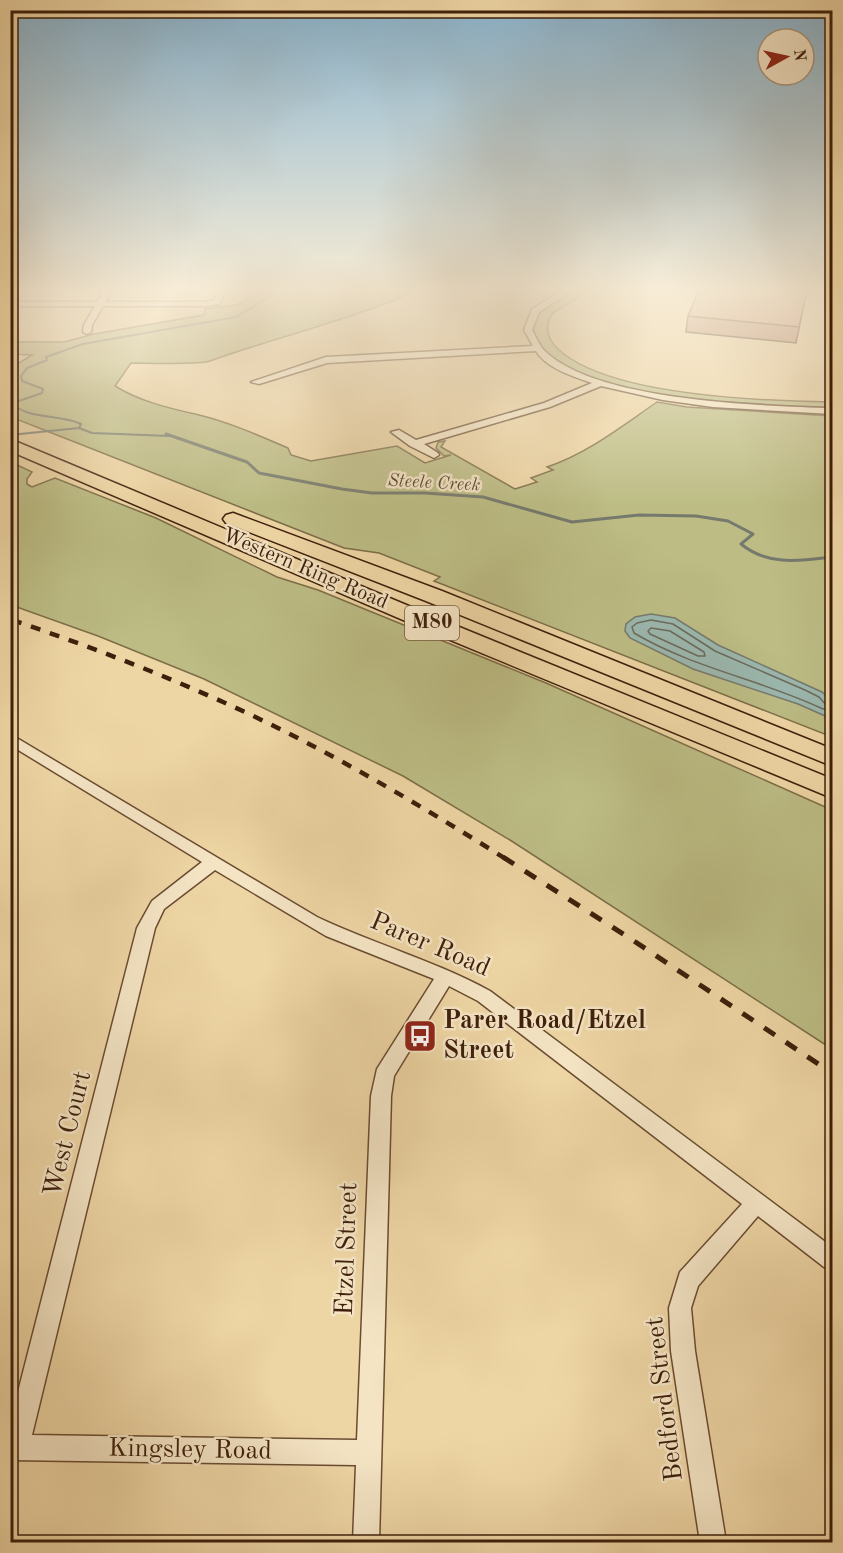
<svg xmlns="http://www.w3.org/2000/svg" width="843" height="1553" viewBox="0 0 843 1553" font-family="'Old Standard TT',serif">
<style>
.green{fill:#bcbc84;stroke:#7d6e48;stroke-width:1.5}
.water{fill:#9bb7ae;stroke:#767a6d;stroke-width:1.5}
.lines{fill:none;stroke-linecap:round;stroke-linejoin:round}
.shore{stroke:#6c6b5c;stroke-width:1.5}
.stream-far1{stroke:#767a6d;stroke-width:2}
.stream{stroke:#767a6d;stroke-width:3}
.minor-casing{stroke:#6a4c31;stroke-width:3}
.motorway-casing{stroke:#3e1f0b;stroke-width:3}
.minor{fill:#f4e4c4;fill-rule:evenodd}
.motorway{fill:#eed5a4;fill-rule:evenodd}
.rail-far2{stroke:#3e1f0b;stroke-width:3;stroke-dasharray:8 8;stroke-linecap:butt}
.rail-far1{stroke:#3e1f0b;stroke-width:4.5;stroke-dasharray:10 10;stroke-linecap:butt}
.rail{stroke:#3e1f0b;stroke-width:5;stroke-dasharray:13 13;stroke-linecap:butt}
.wall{fill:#b9826b;stroke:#3e1f0b;stroke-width:1.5}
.building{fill:#d7977c;stroke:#3e1f0b;stroke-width:1.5}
.labels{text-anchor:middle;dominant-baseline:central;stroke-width:5;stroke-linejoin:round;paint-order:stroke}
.far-water-label{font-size:18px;font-style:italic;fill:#5a4d3c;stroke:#f4e4c4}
.shield{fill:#f4e4c4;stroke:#755a42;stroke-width:1.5}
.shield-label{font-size:20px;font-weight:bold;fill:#3e1f0b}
.street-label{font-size:21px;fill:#3e1f0b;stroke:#f4e4c4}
.near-street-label{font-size:26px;fill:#3e1f0b;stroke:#f4e4c4}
.near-poi-label{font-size:26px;font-weight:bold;fill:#3e1f0b;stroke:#f4e4c4;text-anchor:start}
</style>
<rect width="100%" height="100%" fill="#eed5a4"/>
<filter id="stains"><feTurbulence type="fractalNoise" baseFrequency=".00333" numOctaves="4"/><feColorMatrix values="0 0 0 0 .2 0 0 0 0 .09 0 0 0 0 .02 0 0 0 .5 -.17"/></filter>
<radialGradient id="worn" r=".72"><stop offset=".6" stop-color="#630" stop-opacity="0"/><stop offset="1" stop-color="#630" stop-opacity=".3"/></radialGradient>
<g class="green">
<path d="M265,290H418C352,320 276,337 210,361C199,365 148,363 131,363L115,386C139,401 168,408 195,414C226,421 258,435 288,448L291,455L311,461L397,446L425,463L451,455L444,456L436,448L438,442L445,441L441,447L515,489L537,482L531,478L553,470L547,467C588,453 622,426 657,402L687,407L832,416V737L434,581L440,577L379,553L344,548L11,417V368L32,355L11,354V342H64L94,334L204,315L205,309L237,305Z"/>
<path d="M575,290H590L553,313C544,326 547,339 558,349C608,396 765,401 832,402V408C766,406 577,402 538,342C521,316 556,300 575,290Z"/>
<polygon points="11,462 32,472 27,479 27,484 32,487 55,478 156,518 277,577 318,590 546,683 832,810 832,1049 510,840 403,776 204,679 98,636 11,605"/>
</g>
<polygon class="water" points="651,614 675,618 718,645 822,692 832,701 832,719 798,704 693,669 630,638 625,631 626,624 635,617"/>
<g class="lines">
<g class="shore">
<polygon points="651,628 670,631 704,652 705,656 698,656 650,634 648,631"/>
<path d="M832,705L827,706L819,697L805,690L715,651L673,624L651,620L637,623L632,627L634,633C693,668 762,680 823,709L827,708L832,713"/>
</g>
<g class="stream-far1">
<polyline points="79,428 92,433 170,436"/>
<path d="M10,435L79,428L81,424C60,414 34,420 15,406L16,402L42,393L43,389L22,381L21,376L27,368L47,360L46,357L83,344L236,317L281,290"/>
</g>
<g class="stream">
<path d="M166,434L247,462L259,473L342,489L372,493H425L483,497L572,522L639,515L696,516L728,521L753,534L741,544C768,566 799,561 832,557"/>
<polyline points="10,435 18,434"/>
</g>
<defs>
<g id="minor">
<polygon points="104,290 112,290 105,302 206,302 214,300 218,290 226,290 220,304 206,306 103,306 92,325 91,332 87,334 83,332 84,325 95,306 10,306 10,302 97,302"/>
<path d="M563,290H573L539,312L532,330C536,337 540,348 547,353C600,401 761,406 832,408V414L713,407L663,400L601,386L550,407L424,444L438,453L439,455L434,458L410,446L391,432L399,430L416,440L544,403L592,383C574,377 546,368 536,351L327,363L259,384L251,382L326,357L533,346L524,330L532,309Z"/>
<path d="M10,734L317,917C374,944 435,961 490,991L832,1247V1270L824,1267L758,1216L698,1286L691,1308L695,1351L726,1542H700L671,1351L669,1308L680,1272L742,1204L478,1001L449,986L394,1076L391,1096L379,1542H353L356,1465L10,1460V1423L137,928L152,901L202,862L10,745ZM215,870L326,936L434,979L377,1069L371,1096L357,1440L32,1435L155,928L164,909Z"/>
</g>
<g id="motorway">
<polygon points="10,439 447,622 832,779 832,798 431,632 10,451"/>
<polygon points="233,513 442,591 832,749 832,766 426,601 226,523 223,519 226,515"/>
</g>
</defs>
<use href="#minor" class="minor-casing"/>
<use href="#motorway" class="motorway-casing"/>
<use href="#minor" class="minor"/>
<use href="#motorway" class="motorway"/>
<polyline class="rail-far2" points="10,619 16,621"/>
<path class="rail-far1" d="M12,620C83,644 154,671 223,702C321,746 415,802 506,859"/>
<polyline class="rail" points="503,857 634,941 832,1073"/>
</g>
<polygon class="wall" points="807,290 796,343 686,332 688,316"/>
<polygon class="building" points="699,290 807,290 799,327 688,316"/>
<linearGradient id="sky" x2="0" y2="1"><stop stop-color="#89b5d1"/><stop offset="0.57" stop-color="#f7ecd6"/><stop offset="1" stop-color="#f7ecd6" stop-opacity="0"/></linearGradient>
<rect width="843" height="508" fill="url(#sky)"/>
<defs>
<symbol id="bus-square" viewBox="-11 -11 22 22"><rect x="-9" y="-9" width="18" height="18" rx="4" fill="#8f2418" stroke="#f4e4c4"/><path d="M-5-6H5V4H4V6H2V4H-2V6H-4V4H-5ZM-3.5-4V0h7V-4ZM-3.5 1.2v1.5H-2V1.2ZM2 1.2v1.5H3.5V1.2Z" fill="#fff"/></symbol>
</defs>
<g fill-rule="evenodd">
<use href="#bus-square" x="401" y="1017" width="38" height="38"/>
</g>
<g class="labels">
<g class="far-water-label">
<text transform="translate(434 483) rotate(3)">Steele Creek</text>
</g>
<rect class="shield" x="405" y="606" width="54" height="34" rx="4.5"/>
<g class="shield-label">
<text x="432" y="623">M80</text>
</g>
<g class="street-label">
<text transform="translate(305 569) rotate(23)">Western Ring Road</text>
</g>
<g class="near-street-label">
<text transform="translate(430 945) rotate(23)">Parer Road</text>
<text transform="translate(68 1134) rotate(-76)">West Court</text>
<text transform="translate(347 1249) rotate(-88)">Etzel Street</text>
<text transform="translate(665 1399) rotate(-97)">Bedford Street</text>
<text transform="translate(190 1450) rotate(1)">Kingsley Road</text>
</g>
<g class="near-poi-label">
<text x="443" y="1021">Parer Road/Etzel<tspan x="443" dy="30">Street</tspan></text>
</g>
</g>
<rect width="843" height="1553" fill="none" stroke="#eed5a4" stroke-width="36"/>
<rect x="12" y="12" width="819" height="1529" fill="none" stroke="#3e1f0b" stroke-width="3"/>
<rect x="18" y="18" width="807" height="1517" fill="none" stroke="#3e1f0b" stroke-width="1.5"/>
<g transform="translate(786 57) rotate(82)"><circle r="28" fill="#f4e4c4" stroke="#ab957a" stroke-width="1.5"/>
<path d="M0-4.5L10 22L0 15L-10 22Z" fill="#8f2418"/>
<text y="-9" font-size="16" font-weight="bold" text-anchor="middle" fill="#3e1f0b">N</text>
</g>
<rect width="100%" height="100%" filter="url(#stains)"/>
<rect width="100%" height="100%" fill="url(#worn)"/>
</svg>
